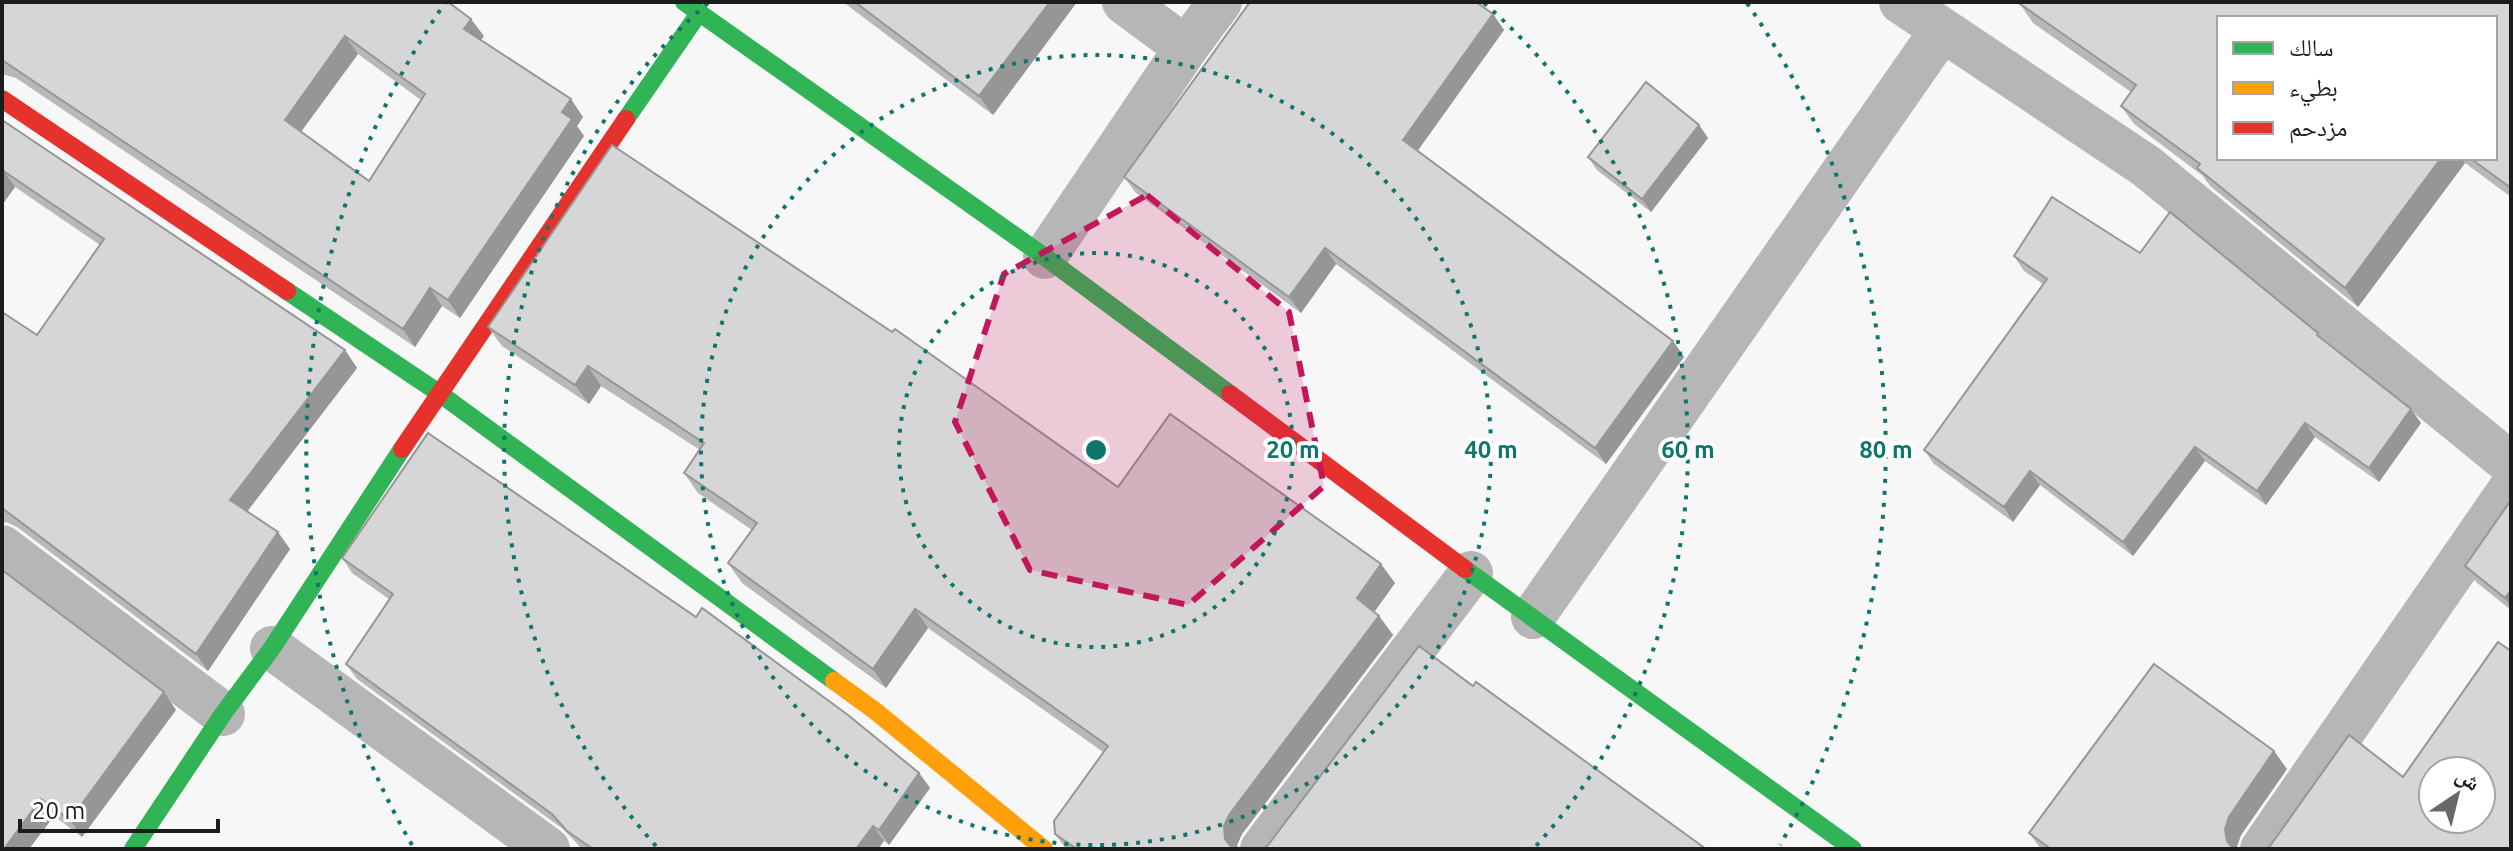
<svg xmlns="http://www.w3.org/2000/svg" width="2513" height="851" viewBox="0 0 2513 851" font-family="Ubuntu,'Noto Naskh Arabic',sans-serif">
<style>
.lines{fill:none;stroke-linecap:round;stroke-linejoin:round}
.street{stroke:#b6b6b7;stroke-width:44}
.fast{stroke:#30b455;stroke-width:18}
.slow{stroke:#ff9f0a;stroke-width:18}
.jam{stroke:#e5322d;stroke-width:18}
.wall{fill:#b9b8b9;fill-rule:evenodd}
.shaded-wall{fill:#969696}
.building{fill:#d7d6d7;stroke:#969696;stroke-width:2;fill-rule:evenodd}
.marked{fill:#c2185b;fill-opacity:0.2;stroke:#c2185b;stroke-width:6;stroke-dasharray:16 10;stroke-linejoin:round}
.ring{fill:none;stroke:#0f766e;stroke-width:4;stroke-dasharray:4 8}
.centre{fill:#0f766e;stroke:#fff;stroke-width:4}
.ring-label{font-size:24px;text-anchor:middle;font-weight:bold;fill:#0f766e;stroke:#fff;stroke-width:8;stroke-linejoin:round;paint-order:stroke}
</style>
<rect width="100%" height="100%" fill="#f7f7f8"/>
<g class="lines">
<g class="street">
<polyline points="1124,2 1186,48"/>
<polyline points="1901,2 2146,166 2511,464"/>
<polyline points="1045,257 1186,48 1220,2"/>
<polyline points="2,547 223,714"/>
<polyline points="1533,617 1942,30"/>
<polyline points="272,648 548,849"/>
<polyline points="1262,849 1471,573"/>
<polyline points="2262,849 2511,488"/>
</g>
<g class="fast">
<polyline points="684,2 1045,257 1230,394"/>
<polyline points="626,119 699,13"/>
<polyline points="287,291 439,393 834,681"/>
<polyline points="1465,569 1853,849"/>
<polyline points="133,849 223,714 272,648 402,449"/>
</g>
<polyline class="slow" points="834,681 874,710 1044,849"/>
<g class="jam">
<polyline points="2,99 287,291"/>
<polyline points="1230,394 1465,569"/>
<polyline points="402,449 626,119"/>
</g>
</g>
<g class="wall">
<path d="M2,2L484,36L481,40L583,117L577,126L584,136L460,318L442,306L415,347L16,78L2,74ZM358,54L421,100L369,181L301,132Z"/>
<polygon points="843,2 1077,2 993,115"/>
<path d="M2511,2V197L2465,163L2358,307L2210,186L2203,176L2134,124L2121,106L2131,92L2033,23L2020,4ZM2495,18V158H2219Z"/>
<polygon points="1493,14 1504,30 1417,151 1673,341 1684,357 1606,464 1336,264 1301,313 1136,193 1124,177"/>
<polygon points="2,120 345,350 357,368 247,512 290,549 208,671 17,527 6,522 2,523 2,312 37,335 100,245 15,187 2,205"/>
<polygon points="1699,125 1708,138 1651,212 1597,170 1588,157"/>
<polygon points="2140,253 2324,341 2421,423 2379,482 2315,437 2266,505 2205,461 2133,556 2040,485 2013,522 1934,464 1924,450 2043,284 2024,271 2014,256"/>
<polygon points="488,327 1118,487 1395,583 1374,612 1379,616 1393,635 1242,834 1237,845 1238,849 1066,849 1055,834 1103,752 928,628 886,688 742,583 728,563 752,530 698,493 684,473 700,450 601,386 589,404 502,346"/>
<polygon points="2511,500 2511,610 2476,582 2465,566"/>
<polygon points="342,558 919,773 930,788 889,845 884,841 878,849 582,849 563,829 357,679 346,664 389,599 352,573"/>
<polygon points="2,570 176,710 82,837 54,816 29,849 2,849"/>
<polygon points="2287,769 2241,835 2237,846 2238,849 2041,849 2029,833"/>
</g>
<g class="shaded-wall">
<polygon points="1050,2 1077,2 993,115 979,96"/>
<polygon points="1493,14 1504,30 1414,156 1403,140"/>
<polygon points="471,19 484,36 476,46 464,29"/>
<polygon points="345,36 358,54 297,137 285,120"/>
<polygon points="571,99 583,117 577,126 584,136 460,318 448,300"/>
<polygon points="1699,125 1708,138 1651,212 1642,199"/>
<polygon points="2441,158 2461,158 2465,163 2358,307 2345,288"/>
<polygon points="2,169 15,187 2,205"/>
<polygon points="1325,248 1336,264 1301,313 1289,297"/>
<polygon points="430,288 442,306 415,347 403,329"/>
<polygon points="1673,341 1684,357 1606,464 1595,448"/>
<polygon points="345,350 357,368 242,518 230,500"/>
<polygon points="588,366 601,386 589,404 575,385"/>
<polygon points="2411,409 2421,423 2379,482 2369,468"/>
<polygon points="2305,423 2315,437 2266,505 2257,491"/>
<polygon points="2195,447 2205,461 2133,556 2123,542"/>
<polygon points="2030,471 2040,485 2013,522 2004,507"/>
<polygon points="278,532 290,549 208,671 196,654"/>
<polygon points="1381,564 1395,583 1370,618 1357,598"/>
<polygon points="2511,590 2511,607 2505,598"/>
<polygon points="915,609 928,628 886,688 873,669"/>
<polygon points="1379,616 1393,635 1242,834 1237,845 1238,849 1232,849 1225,839 1224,826 1229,815"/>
<polygon points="164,692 176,710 82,837 70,820"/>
<polygon points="2274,751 2287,769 2241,835 2237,846 2238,849 2232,849 2227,841 2225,829 2229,817"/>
<polygon points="919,773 930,788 889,845 879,830"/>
<polygon points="41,799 54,816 29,849 4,849"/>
<polygon points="873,826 884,841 878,849 856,849"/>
</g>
<g class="building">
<path d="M2,2H448L471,19L464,29L571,99L562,112L572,119L448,300L430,288L403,329L2,60ZM345,36L425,94L369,181L285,120Z"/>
<polygon points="855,2 1050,2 979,96"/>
<polygon points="1250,2 1476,2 1493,14 1403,140 1673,341 1595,448 1325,248 1289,297 1124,177"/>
<polygon points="2021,2 2511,2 2511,188 2470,158 2495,158 2495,18 2219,18 2219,158 2441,158 2345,288 2197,168 2200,164 2121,106 2136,85 2020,4"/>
<polygon points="1646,82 1699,125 1642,199 1588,157"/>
<polygon points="2,120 345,350 230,500 278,532 196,654 2,508 2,312 37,335 104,239 2,170"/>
<polygon points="612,145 892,332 895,329 1118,487 1170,414 1381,564 1357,598 1379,616 1229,815 1224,826 1225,839 1233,849 1077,849 1055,834 1054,821 1108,746 915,609 873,669 728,563 757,523 684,473 704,443 588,366 575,385 488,327"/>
<polygon points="2052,197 2140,253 2170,212 2318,333 2317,335 2411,409 2369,468 2305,423 2257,491 2195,447 2123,542 2030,471 2004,507 1924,450 2047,279 2014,256"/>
<polygon points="428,433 696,617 702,608 848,715 919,773 879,830 873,826 856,849 593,849 567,831 552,814 346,664 393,594 342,558"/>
<polygon points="2511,500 2511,590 2505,598 2465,566"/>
<polygon points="2,570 164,692 70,820 41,799 4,849 2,849"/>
<path d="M2498,642L2511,651V849H2266L2270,846L2349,735L2403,777ZM2433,771H2481V819H2433Z"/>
<polygon points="1419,646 1473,686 1476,682 1706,849 1263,849 1268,845"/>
<polygon points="2154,664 2274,751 2229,817 2225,829 2227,841 2233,849 2051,849 2029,833"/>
</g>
<path class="marked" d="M1147,195L1289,312L1324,486L1188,605L1030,570L955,422L1004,274Z"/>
<g class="ring">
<circle cx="1096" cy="450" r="197"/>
<circle cx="1096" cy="450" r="395"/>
<path d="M656 846A592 592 0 0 1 708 3M1484 3A592 592 0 0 1 1536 846"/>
<path d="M412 845A790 790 0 0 1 445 3M1747 3A790 790 0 0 1 1780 845"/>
</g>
<circle cx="1096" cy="450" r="12" class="centre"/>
<g class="ring-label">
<text x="1293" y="458">20 m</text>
<text x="1491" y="458">40 m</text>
<text x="1688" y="458">60 m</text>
<text x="1886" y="458">80 m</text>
</g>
<rect width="2513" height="851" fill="none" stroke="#1c1c1c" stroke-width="8"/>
<rect x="2217" y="16" width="280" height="144" fill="#ffffff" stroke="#a4a4a4" stroke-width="2"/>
<rect x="2233" y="42" width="40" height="12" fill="#30b455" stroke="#a4a4a4" stroke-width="2"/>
<text x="2289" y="56" font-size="24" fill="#1c1c1c">سالك</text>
<rect x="2233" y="82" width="40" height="12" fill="#ff9f0a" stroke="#a4a4a4" stroke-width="2"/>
<text x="2289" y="96" font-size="24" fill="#1c1c1c">بطيء</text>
<rect x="2233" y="122" width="40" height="12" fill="#e5322d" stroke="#a4a4a4" stroke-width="2"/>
<text x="2289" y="136" font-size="24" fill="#1c1c1c">مزدحم</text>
<g transform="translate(2457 795) rotate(35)"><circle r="38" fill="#ffffff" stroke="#a4a4a4" stroke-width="2"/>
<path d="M0-6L14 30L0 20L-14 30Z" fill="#696969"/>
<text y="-12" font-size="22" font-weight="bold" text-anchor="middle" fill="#1c1c1c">ش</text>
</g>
<path d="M20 819v12h198v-12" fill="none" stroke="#1c1c1c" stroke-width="4"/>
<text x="32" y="819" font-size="24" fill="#1c1c1c" stroke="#ffffff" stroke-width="6" paint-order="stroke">20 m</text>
</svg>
